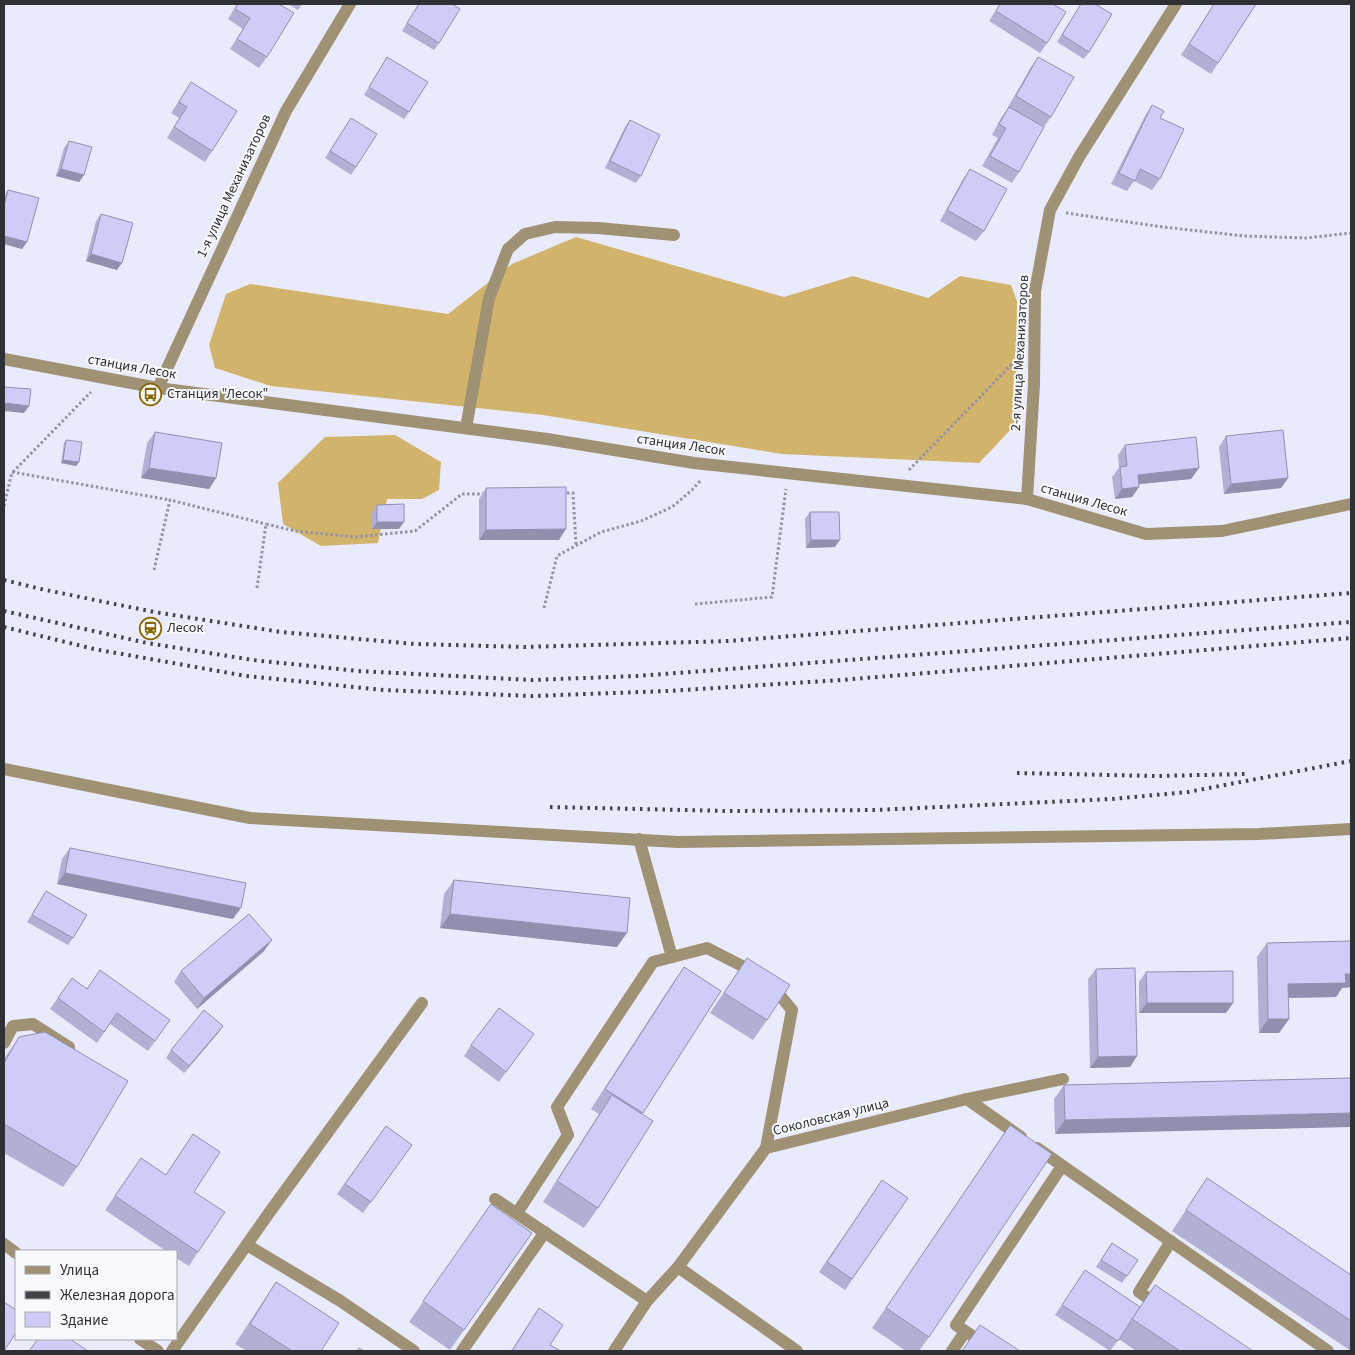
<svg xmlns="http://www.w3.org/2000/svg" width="1355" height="1355" viewBox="0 0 1355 1355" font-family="'Source Sans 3',sans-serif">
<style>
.forest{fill:#d2b36c}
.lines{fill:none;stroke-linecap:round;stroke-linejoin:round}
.path{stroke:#9494a1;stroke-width:3;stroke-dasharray:2.5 2.5;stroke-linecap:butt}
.minor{stroke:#9e9174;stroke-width:12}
.rail{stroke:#42424a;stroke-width:4;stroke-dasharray:2.5 5;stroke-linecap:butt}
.wall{fill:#b0b0d5}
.shaded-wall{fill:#9090ae}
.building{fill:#cdcdf8;stroke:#9090ae}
.labels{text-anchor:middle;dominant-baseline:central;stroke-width:4;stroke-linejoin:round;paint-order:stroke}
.street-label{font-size:14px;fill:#2f2f36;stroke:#f8f9fc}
.poi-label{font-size:14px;fill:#2f2f36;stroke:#f8f9fc;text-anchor:start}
</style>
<rect width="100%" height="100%" fill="#e9eafc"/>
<g class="forest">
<polygon points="576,237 784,297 853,276 928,298 960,276 1011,285 1017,301 1016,424 979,463 782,454 543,415 271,386 215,368 209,345 226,294 250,284 448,314 512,264"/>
<polygon points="395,435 441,462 439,490 422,499 387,499 378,543 321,546 283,524 278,483 325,437"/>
</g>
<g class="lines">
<g class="path">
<polyline points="1066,213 1163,227 1244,236 1306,238 1351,233"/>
<polyline points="909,470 1018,358"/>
<polyline points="13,472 91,392"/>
<polyline points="562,493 573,493 576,545"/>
<polyline points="4,506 12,472 170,500"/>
<polyline points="154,570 170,500 266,524"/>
<polyline points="257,588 266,524 295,531 355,537 415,531 462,494 486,494"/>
<polyline points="695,604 772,597 786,489"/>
<polyline points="544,608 557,556 601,532 641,521 672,507 691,491 701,480"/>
</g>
<g class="minor">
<polyline points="4,359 158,388 547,439 694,463 1027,499 1146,534 1222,531 1351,504"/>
<polyline points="158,388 286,111 350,4"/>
<polyline points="466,428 489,298 508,249 525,234 555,227 598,228 674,235"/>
<polyline points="1027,499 1034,384 1035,291 1050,210 1079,157 1176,4"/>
<polyline points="4,769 250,818 678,842 1259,834 1351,829"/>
<polyline points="639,839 672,957"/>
<polyline points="4,1043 13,1026 33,1024 69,1047"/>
<polyline points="967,1099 1021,1137"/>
<polyline points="766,1148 792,1010 772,986"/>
<polyline points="1037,1148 1328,1351"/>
<polyline points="495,1199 647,1301"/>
<polyline points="517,1213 568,1135 557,1107 653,962 707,948 756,973"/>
<polyline points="4,1244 16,1253"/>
<polyline points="247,1245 339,1300 414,1351"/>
<polyline points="678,1267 797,1351"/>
<polyline points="1160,1306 1139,1292 1171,1241"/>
<polyline points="140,1339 158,1351"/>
<polyline points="172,1351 269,1213 422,1003"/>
<polyline points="462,1351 545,1232"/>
<polyline points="614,1351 647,1301 678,1267 766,1148 967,1099 1063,1079"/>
<polyline points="952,1351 965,1332"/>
<polyline points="995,1351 956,1325 1062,1166"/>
</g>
<g class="rail">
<polyline points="4,580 41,589 154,612 281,632 415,644 525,647 728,641 1351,593"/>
<polyline points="4,611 147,643 253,660 358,671 531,680 637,676 1351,622"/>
<polyline points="4,627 94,649 246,676 384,690 532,696 668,691 841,680 1351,638"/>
<polyline points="1017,773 1157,776 1247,774"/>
<polyline points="550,807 728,811 876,810 1112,799 1188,792 1351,761"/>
</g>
</g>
<g class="wall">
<polygon points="237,4 279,4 267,57 259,68 230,49 243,29 228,19"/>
<polygon points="288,4 302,4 298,10"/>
<polygon points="419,4 452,4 439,43 434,50 402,31"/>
<polygon points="1000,4 1053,4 1047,43 1040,53 989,21"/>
<polygon points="1081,4 1095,4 1089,52 1084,59 1057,42"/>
<polygon points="1214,4 1256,4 1211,74 1181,55"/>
<polygon points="387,57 409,112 404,119 364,95"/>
<polygon points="1038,57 1051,117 1044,127 1019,172 1012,183 982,166 998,138 992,135 1001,118 1009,107 1016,111 1008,107 1031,67"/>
<polygon points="191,82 212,151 205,162 167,138 179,118 171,113"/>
<polygon points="1152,105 1160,118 1160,179 1152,190 1134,181 1127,191 1111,184 1145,116"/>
<polygon points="351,118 356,167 351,175 325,158"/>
<polygon points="630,120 641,176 636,183 605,168 625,127"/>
<polygon points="69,141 84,175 79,182 56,176 64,148"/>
<polygon points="970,169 984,231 976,241 940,221 963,179"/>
<polygon points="8,190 27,242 22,249 4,244 4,196"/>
<polygon points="101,214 117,270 86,261 96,221"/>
<polygon points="155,432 216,478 209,489 141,478 147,443"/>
<polygon points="1226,436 1288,478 1281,488 1224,494 1219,447"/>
<polygon points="66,440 79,462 76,466 61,463 64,443"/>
<polygon points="1125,445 1199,468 1191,479 1139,484 1139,487 1132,497 1115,499 1112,477 1119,468 1118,455"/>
<polygon points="486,488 559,540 479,540 479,499"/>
<polygon points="377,505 399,529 372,529 372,512"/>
<polygon points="810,512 835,547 806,548 805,519"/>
<polygon points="70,848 233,919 57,884 62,859"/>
<polygon points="454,880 617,947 440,928 444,894"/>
<polygon points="46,891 73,938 68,945 27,922"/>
<polygon points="1351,941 1351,987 1342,988 1336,997 1288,998 1289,1019 1279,1033 1259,1033 1257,957 1267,943"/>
<polygon points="264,951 197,1009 174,982 181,971"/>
<polygon points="747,958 767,1020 753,1040 710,1013"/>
<polygon points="684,967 721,991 642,1114 598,1208 584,1228 543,1202 599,1114 591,1109 670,987"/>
<polygon points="1096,969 1137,1056 1130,1067 1090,1068 1088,979"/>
<polygon points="1146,972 1233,1003 1226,1013 1139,1013 1139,982"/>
<polygon points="72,978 87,989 170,1020 148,1051 110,1024 97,1043 50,1009"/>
<polygon points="223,1026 218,1033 184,1073 166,1058 171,1050"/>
<polygon points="19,1037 77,1167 63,1187 4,1153 4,1059"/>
<polygon points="471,1045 526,1045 499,1082 464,1056"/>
<polygon points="1351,1078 1055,1134 1054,1099 1064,1085"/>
<polygon points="1010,1125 929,1337 919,1351 906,1351 872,1328"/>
<polygon points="386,1126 412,1145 363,1213 337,1194"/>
<polygon points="141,1158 166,1175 194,1192 198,1252 189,1266 176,1258 176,1251 166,1251 105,1210"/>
<polygon points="1207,1178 1351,1275 1351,1351 1172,1231"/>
<polygon points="882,1180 908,1198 845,1290 819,1272"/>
<polygon points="491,1204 532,1233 450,1350 409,1322"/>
<polygon points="1112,1243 1138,1260 1122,1283 1096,1267"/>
<polygon points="1085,1270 1140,1307 1253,1351 1136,1351 1119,1339 1110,1351 1055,1315"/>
<polygon points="276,1282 321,1351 247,1351 235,1344"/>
<polygon points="539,1308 550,1345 561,1351 511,1351"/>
</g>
<g class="shaded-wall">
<polygon points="61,169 84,175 79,182 56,176"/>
<polygon points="4,236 27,242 22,249 4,244"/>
<polygon points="91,254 122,263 117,270 86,261"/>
<polygon points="4,403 29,406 24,413 4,411"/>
<polygon points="63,460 79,462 76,466 61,463"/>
<polygon points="149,468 216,478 209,489 141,478"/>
<polygon points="1199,468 1191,479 1130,485 1138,475"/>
<polygon points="1288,478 1281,488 1224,494 1231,484"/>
<polygon points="1139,487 1132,497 1115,499 1122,489"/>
<polygon points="377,522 404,522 399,529 372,529"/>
<polygon points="566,529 559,540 479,540 486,530"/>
<polygon points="811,540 840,540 835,547 806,548"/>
<polygon points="65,873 241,908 233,919 57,884"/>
<polygon points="450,914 627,933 617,947 440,928"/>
<polygon points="272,940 264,951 197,1009 204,998"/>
<polygon points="1345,974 1351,974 1351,987 1342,988 1336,997 1278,998 1288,984"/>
<polygon points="1147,1003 1233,1003 1226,1013 1139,1013"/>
<polygon points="1268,1019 1289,1019 1279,1033 1259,1033"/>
<polygon points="223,1026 218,1033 184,1073 189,1066"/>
<polygon points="1137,1056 1130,1067 1090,1068 1098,1057"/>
<polygon points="1351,1113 1351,1127 1055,1134 1065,1120"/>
</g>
<g class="building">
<polygon points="238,4 279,4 294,13 267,57 237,39 250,18 235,9"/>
<polygon points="419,4 452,4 460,9 439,43 407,23"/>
<polygon points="1000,4 1053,4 1066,12 1047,43 996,11"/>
<polygon points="1081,4 1095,4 1112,14 1089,52 1062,35"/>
<polygon points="1214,4 1256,4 1218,63 1189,44"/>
<polygon points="387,57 428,82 409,112 369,87"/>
<polygon points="1038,57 1074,77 1051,117 1016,96"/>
<polygon points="191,82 237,111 212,151 174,127 187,107 179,102"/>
<polygon points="1152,105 1164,111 1160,118 1184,129 1160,179 1140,169 1135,181 1119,173"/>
<polygon points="1009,107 1044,127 1019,172 990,156 1006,128 999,124"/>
<polygon points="351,118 377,134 356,167 330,151"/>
<polygon points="630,120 660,135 641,176 610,161"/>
<polygon points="69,141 92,147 84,175 61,169"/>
<polygon points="970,169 1007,189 984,231 947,210"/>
<polygon points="8,190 39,198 27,242 4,236 4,206"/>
<polygon points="101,214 133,223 122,263 91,254"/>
<polygon points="4,387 31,389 29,406 4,403"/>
<polygon points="1283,430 1288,478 1231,484 1226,436"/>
<polygon points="155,432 222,443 216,478 149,468"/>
<polygon points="1196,437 1199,468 1138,475 1139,487 1122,489 1120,467 1127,466 1125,445"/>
<polygon points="66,440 82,442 79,462 63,460"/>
<polygon points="566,487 566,529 486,530 486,488"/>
<polygon points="404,504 404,522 377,522 377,505"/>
<polygon points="810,512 839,512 840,540 811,540"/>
<polygon points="70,848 246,883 241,908 65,873"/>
<polygon points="454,880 630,898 627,933 450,914"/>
<polygon points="46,891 87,915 73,938 32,915"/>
<polygon points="249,914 272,940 204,998 181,971"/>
<polygon points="1351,941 1351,974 1345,974 1346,983 1288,984 1289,1019 1268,1019 1267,943"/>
<polygon points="747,958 790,985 767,1020 724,993"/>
<polygon points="684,967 721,991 643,1113 605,1089"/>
<polygon points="1135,968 1137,1056 1098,1057 1096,969"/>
<polygon points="100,970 170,1020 155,1041 117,1013 104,1032 58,998 72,978 87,989"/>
<polygon points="1233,971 1233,1003 1147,1003 1146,972"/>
<polygon points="499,1008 534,1034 506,1072 471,1045"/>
<polygon points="204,1010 223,1026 189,1066 171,1050"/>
<polygon points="45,1032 128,1081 77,1167 4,1124 4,1063 19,1037"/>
<polygon points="1351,1078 1351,1113 1065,1120 1064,1085"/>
<polygon points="612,1095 653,1121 598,1208 557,1181"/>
<polygon points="1010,1125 1052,1154 929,1337 886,1308"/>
<polygon points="386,1126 412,1145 371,1202 345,1184"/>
<polygon points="193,1134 220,1152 194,1192 225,1212 198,1252 115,1196 141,1158 166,1175"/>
<polygon points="1207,1178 1351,1275 1351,1321 1186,1210"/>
<polygon points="882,1180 908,1198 852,1279 827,1262"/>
<polygon points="491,1204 532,1233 464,1330 423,1301"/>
<polygon points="1112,1243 1138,1260 1127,1276 1101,1260"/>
<polygon points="1085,1270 1140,1307 1118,1341 1062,1305"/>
<polygon points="276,1282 339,1323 321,1351 292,1351 250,1324"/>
<polygon points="1155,1285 1253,1351 1180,1351 1132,1319"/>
<polygon points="4,1302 16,1310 16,1333 4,1351"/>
<polygon points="539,1308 563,1325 550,1345 561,1351 512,1351"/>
<polygon points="980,1325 1020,1351 962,1351"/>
<polygon points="38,1339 70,1339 88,1351 29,1351"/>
<polygon points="359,1348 364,1351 357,1351"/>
</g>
<defs>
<symbol id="bus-ring" viewBox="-11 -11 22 22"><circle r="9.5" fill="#f8f9fc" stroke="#866701" stroke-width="1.5"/><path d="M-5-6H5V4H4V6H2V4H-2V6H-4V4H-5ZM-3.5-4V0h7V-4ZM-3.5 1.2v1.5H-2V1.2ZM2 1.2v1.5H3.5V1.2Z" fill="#866701"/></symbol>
<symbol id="station-ring" viewBox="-11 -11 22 22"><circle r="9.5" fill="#f8f9fc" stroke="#866701" stroke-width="1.5"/><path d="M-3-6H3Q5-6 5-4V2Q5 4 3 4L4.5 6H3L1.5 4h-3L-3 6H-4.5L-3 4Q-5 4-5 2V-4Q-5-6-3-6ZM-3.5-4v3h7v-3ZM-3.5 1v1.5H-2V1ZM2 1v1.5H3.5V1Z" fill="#866701"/></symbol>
</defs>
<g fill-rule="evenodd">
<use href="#bus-ring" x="138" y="382" width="25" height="25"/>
<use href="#station-ring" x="138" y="616" width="25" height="25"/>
</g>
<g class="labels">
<g class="street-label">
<text transform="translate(234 186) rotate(-65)">1-я улица Механизаторов</text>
<text transform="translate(1020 353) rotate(-87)">2-я улица Механизаторов</text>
<text transform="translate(132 367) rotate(10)">станция Лесок</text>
<text transform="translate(681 445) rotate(8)">станция Лесок</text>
<text transform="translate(1084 500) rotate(16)">станция Лесок</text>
<text transform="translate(831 1117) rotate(-14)">Соколовская улица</text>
</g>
<g class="poi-label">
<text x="167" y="394">Станция "Лесок"</text>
<text x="167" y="628">Лесок</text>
</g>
</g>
<rect width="1355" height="1355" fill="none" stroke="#2f2f36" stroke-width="10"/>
<rect x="15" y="1250" width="162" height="90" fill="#f8f9fc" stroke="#a8a8ad"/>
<rect x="25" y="1266" width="25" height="8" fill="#9e9174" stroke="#a8a8ad"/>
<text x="60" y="1275" font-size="15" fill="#2f2f36">Улица</text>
<rect x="25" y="1291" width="25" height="8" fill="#42424a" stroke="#a8a8ad"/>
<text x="60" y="1300" font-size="15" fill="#2f2f36">Железная дорога</text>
<rect x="25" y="1312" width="25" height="15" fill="#cdcdf8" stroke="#a8a8ad"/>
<text x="60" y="1325" font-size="15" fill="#2f2f36">Здание</text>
</svg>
